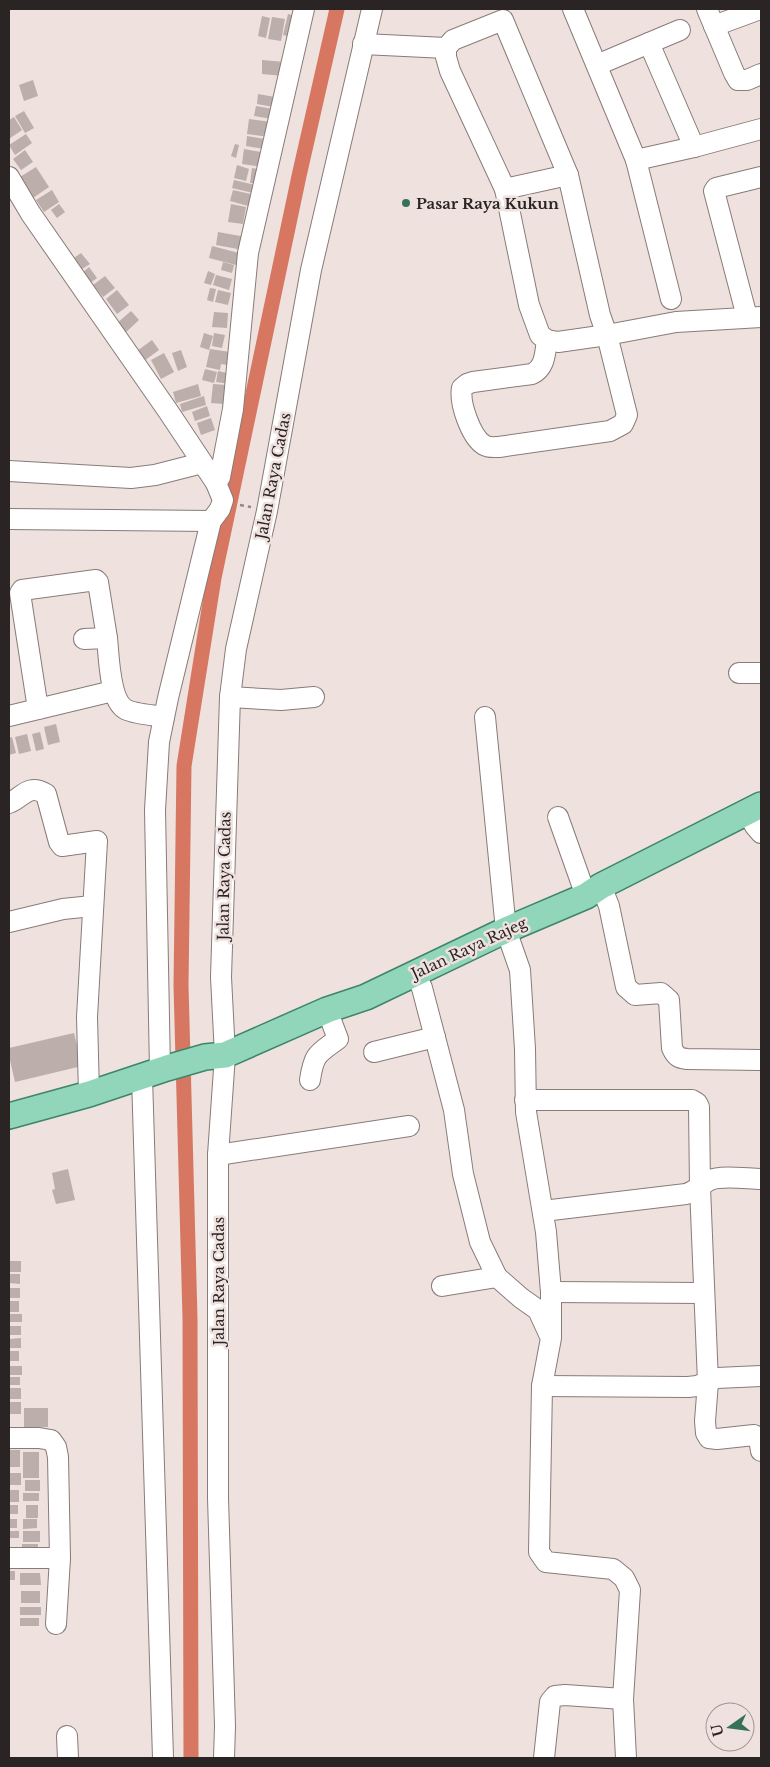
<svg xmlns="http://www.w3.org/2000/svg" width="770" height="1767" viewBox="0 0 770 1767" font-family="'Libre Baskerville',serif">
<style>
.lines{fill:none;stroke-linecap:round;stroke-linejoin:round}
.canal{stroke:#d77761;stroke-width:15}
.building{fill:#bbaeab}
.minor-casing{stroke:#887b78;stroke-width:22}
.major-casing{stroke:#3d8569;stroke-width:28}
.path{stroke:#928987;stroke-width:2.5;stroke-dasharray:4 4;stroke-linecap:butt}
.minor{stroke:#fff;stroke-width:20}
.major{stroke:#91d5bb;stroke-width:25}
.poi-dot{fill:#377159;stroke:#efe1de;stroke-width:2}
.labels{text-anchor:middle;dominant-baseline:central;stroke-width:5;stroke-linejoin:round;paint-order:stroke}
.poi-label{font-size:15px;font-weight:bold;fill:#2a2524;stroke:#efe1de;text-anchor:start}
.street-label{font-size:15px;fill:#2a2524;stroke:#efe1de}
</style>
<rect width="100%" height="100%" fill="#efe1de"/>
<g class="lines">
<polyline class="canal" points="191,1758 190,1318 181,985 184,766 214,578 299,176 337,9"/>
</g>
<g class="building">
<polygon points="288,14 296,16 291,37 283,35"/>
<polygon points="262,16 270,18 266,38 258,36"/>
<polygon points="272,17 285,19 281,41 268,39"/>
<polygon points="262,60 285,62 284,76 262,74"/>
<polygon points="33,80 38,96 24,101 19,85"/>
<polygon points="258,94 275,97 273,107 257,104"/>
<polygon points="256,106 273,109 272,119 254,116"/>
<polygon points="24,111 34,128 25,133 15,116"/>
<polygon points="14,117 22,130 9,139 9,120"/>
<polygon points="249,119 272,122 270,137 247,134"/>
<polygon points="26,134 32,143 15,155 9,145"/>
<polygon points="247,136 265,139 264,149 246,146"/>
<polygon points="235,144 239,145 236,158 231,156"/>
<polygon points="244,149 266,153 264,167 242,164"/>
<polygon points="25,150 33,162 21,170 13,159"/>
<polygon points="237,165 249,169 246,181 234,178"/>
<polygon points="36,167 49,187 33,198 20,177"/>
<polygon points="252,168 258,169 257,183 250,183"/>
<polygon points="234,180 255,185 253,193 232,188"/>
<polygon points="52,190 59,202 44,212 36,200"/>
<polygon points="233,190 255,195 252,207 230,201"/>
<polygon points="59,204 65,212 57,218 51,210"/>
<polygon points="231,204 246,207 243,224 228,222"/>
<polygon points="218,232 246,237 243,250 216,245"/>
<polygon points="212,246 239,253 236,265 209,258"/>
<polygon points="81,253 90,264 79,271 71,260"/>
<polygon points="223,262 234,265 232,273 221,270"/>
<polygon points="89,267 97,278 89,284 81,274"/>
<polygon points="208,271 215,274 211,285 204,283"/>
<polygon points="216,275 232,279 229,290 213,285"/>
<polygon points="105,276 115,288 103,297 93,285"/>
<polygon points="210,288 216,289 213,302 207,300"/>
<polygon points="117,290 129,305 117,314 106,299"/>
<polygon points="218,290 231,293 228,305 215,302"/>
<polygon points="131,311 139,320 124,334 116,324"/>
<polygon points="214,312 228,313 227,328 212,327"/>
<polygon points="204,333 213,336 209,350 200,347"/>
<polygon points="214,333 225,335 222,348 212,346"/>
<polygon points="152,340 159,350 144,361 137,351"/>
<polygon points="210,349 230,352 227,365 221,364 220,370 206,367"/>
<polygon points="181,350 187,367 178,371 172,353"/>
<polygon points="164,353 174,372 161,379 151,360"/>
<polygon points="205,369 217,372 214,383 202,380"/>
<polygon points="218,371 232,374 230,384 216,382"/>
<polygon points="198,384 201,396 176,403 173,392"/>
<polygon points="213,384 226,385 224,404 211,403"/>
<polygon points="204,396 206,405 182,412 180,404"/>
<polygon points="207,406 210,416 195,421 192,412"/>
<polygon points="211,418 215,430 201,435 197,423"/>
<polygon points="56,724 60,742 48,745 44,727"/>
<polygon points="40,732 44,749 36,751 32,734"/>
<polygon points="27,734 31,751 19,754 15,737"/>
<polygon points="12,737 16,753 9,755 9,738"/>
<polygon points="74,1033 82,1066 15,1082 9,1056 9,1048"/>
<polygon points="68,1169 75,1200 56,1204 52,1190 55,1189 52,1173"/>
<rect x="9" y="1261" width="12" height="11"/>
<polygon points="9,1274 20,1274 20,1284 9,1283"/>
<rect x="9" y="1288" width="11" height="10"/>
<rect x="9" y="1301" width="10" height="11"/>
<rect x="9" y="1314" width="13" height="8"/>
<rect x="9" y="1326" width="12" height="9"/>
<polygon points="21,1338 21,1348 9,1348 9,1339"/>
<rect x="9" y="1351" width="10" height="10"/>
<rect x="9" y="1366" width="13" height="9"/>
<rect x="9" y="1377" width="11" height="8"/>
<rect x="9" y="1388" width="12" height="11"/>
<rect x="9" y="1402" width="12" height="12"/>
<polygon points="24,1408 48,1408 48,1427 24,1428"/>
<rect x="9" y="1450" width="11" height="17"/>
<rect x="23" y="1452" width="16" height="26"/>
<rect x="9" y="1473" width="12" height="12"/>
<rect x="25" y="1480" width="15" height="11"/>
<rect x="9" y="1490" width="10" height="12"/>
<rect x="23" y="1493" width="16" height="8"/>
<rect x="9" y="1505" width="9" height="9"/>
<rect x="26" y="1505" width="12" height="13"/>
<rect x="9" y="1519" width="8" height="9"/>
<polygon points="23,1519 37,1519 37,1528 23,1529"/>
<rect x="9" y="1531" width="10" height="7"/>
<rect x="23" y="1531" width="17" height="11"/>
<rect x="22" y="1544" width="16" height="10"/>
<rect x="9" y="1571" width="6" height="9"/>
<polygon points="20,1573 40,1573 41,1585 20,1585"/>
<rect x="21" y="1591" width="19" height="12"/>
<rect x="20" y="1607" width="21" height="8"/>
<rect x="20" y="1618" width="19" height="8"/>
</g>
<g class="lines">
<defs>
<g id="minor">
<polyline points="573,9 636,160 671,299"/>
<polyline points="707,9 734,73 738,80 747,80 761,74"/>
<polyline points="714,26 760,9"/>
<polyline points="649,43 680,30"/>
<polyline points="363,44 446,48"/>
<polyline points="597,65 649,43 694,147 761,129"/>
<polyline points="636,160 694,147"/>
<polyline points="568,175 505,189 529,305 540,335 547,340 558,342 607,335 676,322 761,317"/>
<polyline points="9,177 31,214 168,411 216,483 223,500 220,509 211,521 168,698 159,742 155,810 160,1070"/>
<path d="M505,189L450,71L446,57V48L453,40L503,20L568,175L600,315L607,335L627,415L623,424L610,431L499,447C494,447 489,448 484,445C471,437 459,403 462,388L467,384L473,382L532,374C545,368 545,354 547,340"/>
<polyline points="747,317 714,191 716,188 761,177"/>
<polyline points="9,471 131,478 155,475 202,463"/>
<polyline points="216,483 220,477 233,409 248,253 304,9"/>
<polyline points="9,519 211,521"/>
<path d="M84,639L107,638C109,655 109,699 125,709C133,714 154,715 164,717"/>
<polyline points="739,673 761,673"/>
<polyline points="230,697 281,700 314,697"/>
<polyline points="38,709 20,593 22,590 96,580 98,582 107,638"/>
<polyline points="9,716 113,691"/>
<polyline points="485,717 506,930 520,970 525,1049 526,1112 546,1232 551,1292 551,1338 542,1386 539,1552 546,1562 613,1569 624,1578 630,1590 623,1699 626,1758"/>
<path d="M9,803C23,798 27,783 46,794L59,842L62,846L97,841L87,1017L89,1094"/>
<polyline points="747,812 755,826 761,833"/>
<polyline points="558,817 586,896"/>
<path d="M601,886L609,906L626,987L635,995L661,993L669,1000L672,1048C676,1057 679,1058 687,1059L761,1060"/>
<polyline points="9,922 63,909 92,906"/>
<polyline points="415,973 422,988 454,1110 463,1174 480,1242 497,1277 521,1298 538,1310 549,1334"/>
<polyline points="374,1052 435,1037"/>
<polyline points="142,1077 163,1758"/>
<path d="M310,1080C314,1053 318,1054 338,1039L327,1010"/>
<polyline points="525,1100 692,1100 697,1103 699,1107 700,1187 708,1382 705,1421 706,1433 709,1438 717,1439 754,1435 759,1438 761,1451"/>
<polyline points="218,1155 409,1126"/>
<path d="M543,1211L686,1194C695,1191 702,1184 710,1180C722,1175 748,1179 761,1179"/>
<polyline points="442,1286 497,1277"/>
<polyline points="551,1292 704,1293"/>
<polyline points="542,1386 688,1387 697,1386 717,1378 761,1376"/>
<polyline points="9,1438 39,1438 51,1440 56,1447 58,1457 60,1558 56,1624"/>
<polyline points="9,1558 60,1558"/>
<polyline points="67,1736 68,1758"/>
<polyline points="224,1758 225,1726 218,1498 218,1155 225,1055 221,977 230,697 236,649 267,511 311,270 372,9"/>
<polyline points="544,1758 550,1702 555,1696 565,1695 623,1699"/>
</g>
<polyline id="major" points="9,1116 89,1094 167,1068 205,1057 225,1055 327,1010 366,997 506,930 586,896 601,886 761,805"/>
</defs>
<use href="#minor" class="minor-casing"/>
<use href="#major" class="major-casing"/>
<polyline class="path" points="240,505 251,507"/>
<use href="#minor" class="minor"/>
<use href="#major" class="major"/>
</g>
<circle class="poi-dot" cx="406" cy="203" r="5"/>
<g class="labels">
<g class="poi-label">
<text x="416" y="203">Pasar Raya Kukun</text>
</g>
<g class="street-label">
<text transform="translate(273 476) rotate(-79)">Jalan Raya Cadas</text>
<text transform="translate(224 876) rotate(-89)">Jalan Raya Cadas</text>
<text transform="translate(469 948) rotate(-25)">Jalan Raya Rajeg</text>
<text transform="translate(218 1281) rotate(-90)">Jalan Raya Cadas</text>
</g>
</g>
<rect width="770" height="1767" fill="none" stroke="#2a2524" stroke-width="20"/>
<g transform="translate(730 1727) rotate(256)"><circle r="24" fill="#efe1de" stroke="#a09694"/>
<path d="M0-4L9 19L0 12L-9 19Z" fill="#377159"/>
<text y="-8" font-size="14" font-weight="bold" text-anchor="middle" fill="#2a2524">U</text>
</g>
</svg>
